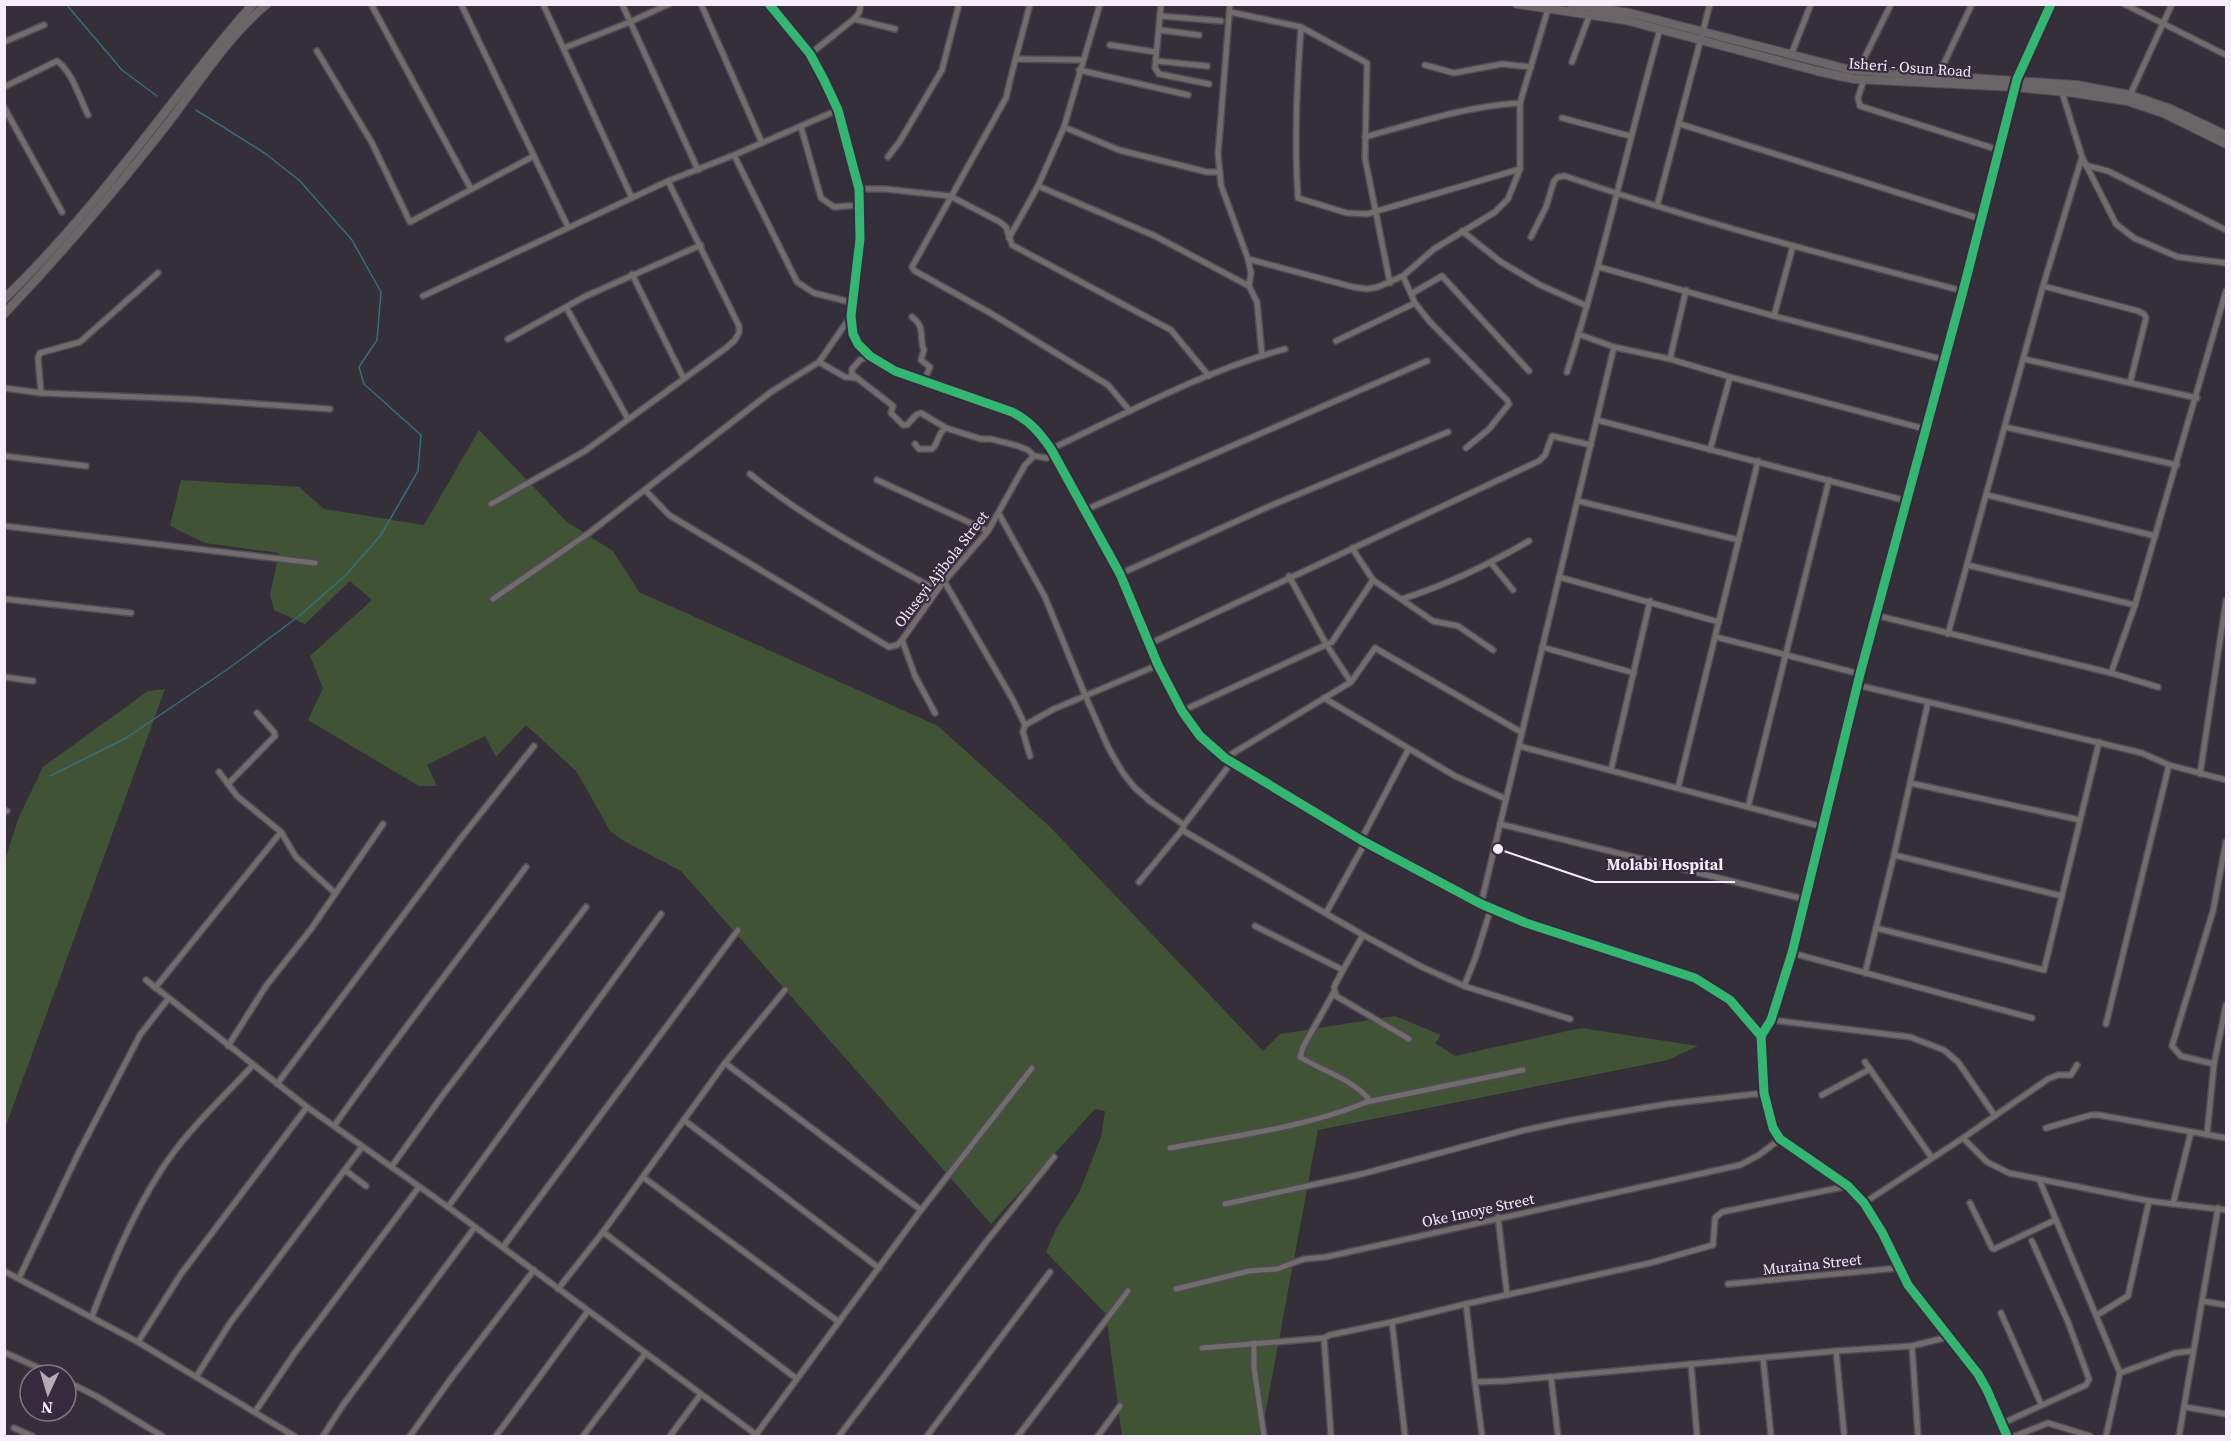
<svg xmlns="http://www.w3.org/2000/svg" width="2231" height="1441" viewBox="0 0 2231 1441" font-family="'Source Serif 4',serif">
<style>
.green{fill:#405435}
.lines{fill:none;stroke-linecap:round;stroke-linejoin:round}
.stream{stroke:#376e7c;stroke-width:1.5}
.street-casing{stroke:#504b54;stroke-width:8}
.secondary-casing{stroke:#504b54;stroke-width:10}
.street{stroke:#706d6c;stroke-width:5}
.secondary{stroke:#6a6668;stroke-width:8}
.cycleway-casing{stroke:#362b3e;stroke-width:13}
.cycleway{stroke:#33b770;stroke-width:9}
.labels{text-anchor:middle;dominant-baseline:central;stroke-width:4.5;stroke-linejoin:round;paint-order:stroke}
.street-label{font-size:15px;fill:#f5eefa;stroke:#362b3e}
.leader{fill:none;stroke:#f5eefa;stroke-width:2}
.callout-dot{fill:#f5eefa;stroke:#362b3e;stroke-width:2}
.callout-label{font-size:16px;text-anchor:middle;font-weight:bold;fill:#f5eefa;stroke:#362b3e;stroke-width:4.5;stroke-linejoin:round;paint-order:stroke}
</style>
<rect width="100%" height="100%" fill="#352f3a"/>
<g class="green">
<polygon points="479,430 567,522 613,551 639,592 938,726 1050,827 1263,1051 1280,1034 1395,1016 1441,1035 1435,1043 1455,1056 1581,1028 1698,1046 1668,1060 1318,1130 1261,1436 1122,1436 1106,1314 1046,1252 1056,1229 1080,1191 1101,1137 1105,1111 1095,1109 991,1224 681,871 624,841 610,831 577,772 526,725 496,757 485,736 427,765 437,786 419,786 308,720 323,688 310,656 372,600 350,581 305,624 274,610 270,595 279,553 205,543 170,526 181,480 299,487 324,509 424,525"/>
<polygon points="165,689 5,1128 4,864 18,819 43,767 148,691"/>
</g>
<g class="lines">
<g class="stream">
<polyline points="66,4 122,70 157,96"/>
<polyline points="50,776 126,738 228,669 299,616 345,576 381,535 418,471 421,435 364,384 359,367 377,340 381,292 352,240 300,181 266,154 196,110"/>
</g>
<defs>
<g id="street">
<polyline points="371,4 471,189"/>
<polyline points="461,4 568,227"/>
<polyline points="543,4 632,198"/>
<polyline points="622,4 698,170"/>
<polyline points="701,4 762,143"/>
<path d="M769,4L810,54L824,80L838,110L859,189L860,239L851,316L853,334L858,344L870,356L895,371L1012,412C1030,421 1040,433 1051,449L1120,574L1158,665L1182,711L1200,736L1225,758L1361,840L1481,904L1526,923L1695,978L1730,1000L1761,1036L1764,1093L1773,1128L1780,1139L1848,1186L1864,1203L1882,1232L1908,1285L1978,1374L1987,1390L2007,1436"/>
<path d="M1030,4C1022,36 1013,66 1006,98L912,267L915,271L992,314L1108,385L1130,411"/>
<polyline points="1161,4 1155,68 1159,74 1209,84"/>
<polyline points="1230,4 1218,154 1221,185 1248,259 1353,287 1367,289 1378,287 1403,276 1434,249 1495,212 1508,199 1520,169 1520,103 1548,9"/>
<polyline points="2124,4 2226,55"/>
<polyline points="1230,12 1301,27 1367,63 1365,158 1390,283"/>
<polyline points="1160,16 1221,21"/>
<polyline points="854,19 895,29"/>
<path d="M1301,27C1297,84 1294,141 1298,198L1347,213L1367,214L1520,169"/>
<polyline points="1159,30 1199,35"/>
<polyline points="4,42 44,25"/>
<polyline points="1110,45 1156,52"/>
<polyline points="564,48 630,22 669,4"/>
<polyline points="317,51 372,143 410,222 534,156"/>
<polyline points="810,54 854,19 859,13 861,4"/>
<polyline points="1791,55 1811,4"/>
<polyline points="1017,59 1082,60"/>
<polyline points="1156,61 1207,66"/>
<polyline points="1572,62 1590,14"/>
<polyline points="1425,65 1454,73 1502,64 1531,67"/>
<polyline points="1079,70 1188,95"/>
<polyline points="1858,71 1891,4"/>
<polyline points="1938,76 1972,4"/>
<polyline points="1864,79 1858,98 1860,106 1999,150"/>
<path d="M4,87L57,61C72,71 80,99 88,115"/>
<polyline points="2062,92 2082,157 2116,224 2134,238 2178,257 2226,263"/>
<polyline points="2130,95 2172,4"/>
<polyline points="4,107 62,212"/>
<polyline points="1562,118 1630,136"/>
<polyline points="1680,124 1981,219"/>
<polyline points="801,127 821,198 834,207 861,205"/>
<polyline points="1064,127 1119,150 1207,172 1220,172"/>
<path d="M1365,137C1416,123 1467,106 1520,103"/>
<polyline points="734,155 838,110"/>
<polyline points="888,157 900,141 942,70 959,4"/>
<polyline points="2085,165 2108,171 2226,230"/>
<polyline points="1038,186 1155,236 1249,286 1257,302 1262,355"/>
<polyline points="859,189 885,189 950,196 1000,222 1006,227 1012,245 1171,330 1209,376"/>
<polyline points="1657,206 1710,4"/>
<polyline points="1462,231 1501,262 1540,285 1587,306"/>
<path d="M1531,237L1546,207L1554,181L1558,177L1565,176C1695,221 1829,256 1963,291"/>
<polyline points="1009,238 1038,186 1064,127 1100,4"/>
<polyline points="1248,259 1251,273 1249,286"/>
<polyline points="1599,267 1774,316 1945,360"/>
<polyline points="632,274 683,377"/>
<polyline points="1403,276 1415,303 1430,322 1507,400 1509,404 1489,429 1466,448"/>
<polyline points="2043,286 2138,311 2144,314 2146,318 2130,383"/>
<polyline points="1411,294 1442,276 1529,371"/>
<polyline points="423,296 668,181 734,155 797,282 814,293 854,303"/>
<polyline points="566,307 628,419"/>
<polyline points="1774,316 1793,246"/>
<path d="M912,317C927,329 918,336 924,350L921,360L930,367L924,381"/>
<polyline points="1578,334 1614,347 1670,359 1730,377 1925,429"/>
<polyline points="508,339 586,296 701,245"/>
<polyline points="1336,341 1415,303"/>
<polyline points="870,356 860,360 852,369 852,374 893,406 891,413 903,425 907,425 916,415 921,413 946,428 981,439 991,439 1018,446 1028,450 1034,456"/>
<polyline points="1670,359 1686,290"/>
<polyline points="2024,359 2197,398"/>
<polyline points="819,362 845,377 856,378"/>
<path d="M1567,372C1603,259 1628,143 1660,29"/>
<polyline points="4,388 41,393 186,399 330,409"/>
<polyline points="41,393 38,358 40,353 80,342 158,273"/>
<polyline points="1597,420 1907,501"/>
<polyline points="2005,427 2177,465"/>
<path d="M915,444L919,449H932C939,443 937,433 946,428"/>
<path d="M1051,449C1127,413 1204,371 1285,349"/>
<polyline points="1710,450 1730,377"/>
<polyline points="4,456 86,466"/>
<path d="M750,474C803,517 862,549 922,582L930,586L941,585"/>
<polyline points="877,480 988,531"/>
<polyline points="645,490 669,515 889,647 897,645 902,640 941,585 988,531 1025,465 1034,456 1047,458 1053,455"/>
<polyline points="1987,495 2155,536"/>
<polyline points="1578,501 1739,540"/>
<polyline points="491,504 585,451 726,348 734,341 739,333 739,326 668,181"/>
<polyline points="1085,510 1427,361"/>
<polyline points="999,514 1045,597 1085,695 1109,749 1123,773 1135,788 1151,802 1184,825 1182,830 1363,935 1422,967 1464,986 1570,1019"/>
<polyline points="4,526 315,563"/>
<polyline points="1352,548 1373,580 1433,621 1458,626 1493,650"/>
<polyline points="1491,563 1513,590"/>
<polyline points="1967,565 2135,605"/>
<polyline points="1120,574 1270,506 1448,432"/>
<polyline points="1289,576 1326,644 1351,682"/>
<polyline points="1559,577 1719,622"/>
<polyline points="944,581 1013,700 1025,725 1023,732 1030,756"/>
<polyline points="4,599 131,613"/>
<polyline points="493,599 589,533 771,392 819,362 851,316"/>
<path d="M1402,599C1447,585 1488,565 1529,541"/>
<polyline points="1875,615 2111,673 2135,605 2226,291"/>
<polyline points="1948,634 2043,286 2082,157"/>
<polyline points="1716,637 1860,674"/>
<polyline points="902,640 915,676 935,713"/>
<polyline points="1149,644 1539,461 1545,455 1552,436 1591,445"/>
<polyline points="1542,647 1634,673"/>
<polyline points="2111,673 2158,687"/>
<polyline points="4,677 33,681"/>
<polyline points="1857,685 2142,753 2169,765 2226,780"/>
<polyline points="1324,698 1455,776 1506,799"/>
<polyline points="1182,711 1332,642 1373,580"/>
<polyline points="1025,725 1054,709 1158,665"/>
<polyline points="1519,746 1823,827"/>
<polyline points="1225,758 1351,682 1375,648 1521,732"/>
<polyline points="1611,770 1650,601"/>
<polyline points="219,772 237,796 281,832 296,857 335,893"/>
<polyline points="2200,774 2226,601"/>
<polyline points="1910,783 2080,820"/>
<polyline points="228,784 275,736 274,732 257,713"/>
<polyline points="1678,788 1758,461"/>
<polyline points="1748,807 1829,480"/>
<polyline points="4,810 7,811"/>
<polyline points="1500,824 1804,899"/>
<polyline points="1184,825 1231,763"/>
<polyline points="1361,840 1408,750"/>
<polyline points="1894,855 2062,896"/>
<polyline points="1139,882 1182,830"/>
<polyline points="1481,904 1614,347"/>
<polyline points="1326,913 1365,843"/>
<polyline points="1255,926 1343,970 1363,935"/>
<polyline points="1876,928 2044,970 2099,742"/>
<polyline points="1792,953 2032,1018"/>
<polyline points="1343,970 1334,987 1336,996 1409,1039"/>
<polyline points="1865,973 1894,855 1928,702"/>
<polyline points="146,980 307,1107 448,1207 758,1436"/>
<polyline points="1464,986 1475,959 1491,908"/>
<polyline points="155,988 281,832"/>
<polyline points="1771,1020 1910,1037 1944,1050 1958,1062 1995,1116"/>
<polyline points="2106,1024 2169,765"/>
<polyline points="1761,1036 1771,1020 1792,953 1860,674 1963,291 2017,79 2051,4"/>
<polyline points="228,1046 266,986 311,929 383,824"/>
<polyline points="1865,1062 1932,1158"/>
<polyline points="725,1063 921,1210"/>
<polyline points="2214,1064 2181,1056 2172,1046 2213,911 2226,842"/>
<polyline points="277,1084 461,838 534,746"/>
<polyline points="1822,1095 1870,1069"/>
<polyline points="1367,1102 1523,1070"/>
<polyline points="684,1120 879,1268"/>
<path d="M334,1126C396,1038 462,954 526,867"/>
<polyline points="2046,1128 2091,1115 2099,1115 2226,1138"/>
<polyline points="2207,1135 2214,1064 2226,1005"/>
<polyline points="1963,1138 1987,1162 2009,1173 2149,1201 2226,1210"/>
<path d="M1170,1148C1234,1136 1307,1127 1367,1102L1368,1098C1350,1078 1322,1071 1300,1057L1303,1047L1334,992"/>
<polyline points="392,1166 442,1096 586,907"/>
<polyline points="345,1170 366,1186"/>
<polyline points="643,1177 839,1322"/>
<polyline points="2039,1179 2120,1373"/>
<polyline points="1848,1186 1722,1212 1715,1218 1713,1245 1650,1263 1466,1304 1475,1382 1505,1381 1836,1351 1912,1346 1948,1337"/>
<polyline points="1864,1203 1963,1138 2048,1079 2058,1075 2071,1075 2077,1065"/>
<polyline points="1970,1203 1992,1248 1994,1249 2055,1220"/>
<polyline points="1225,1204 1362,1174 1525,1130 1572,1120 1667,1104 1764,1093"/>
<polyline points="2173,1204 2191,1132"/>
<polyline points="448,1207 661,914"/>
<polyline points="1498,1217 1507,1295"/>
<polyline points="603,1232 797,1379"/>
<polyline points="503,1247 738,930"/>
<polyline points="4,1271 138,1342 294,1436"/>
<polyline points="19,1278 78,1154 140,1035 168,999"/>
<polyline points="1728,1284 1899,1268"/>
<polyline points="558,1289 603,1232 725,1063 785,990"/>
<polyline points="1176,1289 1249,1271 1277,1269 1304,1259 1326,1257 1740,1165 1759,1155 1780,1139"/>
<polyline points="2202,1301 2226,1305"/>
<polyline points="2001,1313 2041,1404"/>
<polyline points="2097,1315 2128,1296 2149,1201"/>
<path d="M92,1316C111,1267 131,1217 160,1172C185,1132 222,1099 253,1065"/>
<polyline points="1392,1322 1466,1304"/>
<polyline points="138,1342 181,1274 307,1107"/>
<polyline points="1254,1343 1254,1368 1264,1436"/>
<polyline points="1912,1346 1918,1436"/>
<polyline points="1202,1348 1324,1338"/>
<polyline points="1836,1351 1844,1433"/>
<polyline points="4,1352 54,1375"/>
<polyline points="1763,1358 1771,1436"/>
<polyline points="1691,1364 1697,1436"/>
<polyline points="196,1377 230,1323 362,1147"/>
<polyline points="1551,1377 1558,1436"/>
<polyline points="66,1381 96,1396 162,1436"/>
<polyline points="1475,1382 1482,1436"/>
<polyline points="2185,1407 2226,1414"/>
<polyline points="255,1412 294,1354 419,1187"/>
<polyline points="2001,1424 2086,1385 2089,1379 2068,1322 2032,1241"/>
<polyline points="14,1428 32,1436"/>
<polyline points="323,1436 343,1405 475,1227"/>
<polyline points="410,1436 452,1377 534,1270"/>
<polyline points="496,1436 588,1311"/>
<polyline points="583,1436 645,1354"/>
<polyline points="670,1436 701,1394"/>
<polyline points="755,1436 921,1210 1032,1068"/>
<polyline points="839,1436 986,1242 1054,1157"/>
<polyline points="927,1436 1050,1272"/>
<polyline points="1018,1436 1128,1291"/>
<polyline points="1098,1436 1120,1406"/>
<polyline points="1331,1436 1324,1338 1330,1335 1392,1322 1405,1436"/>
<polyline points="2015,1436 2048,1423 2090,1436"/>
<polyline points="2106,1436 2120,1373 2175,1353 2193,1351"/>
<polyline points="2179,1436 2218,1208"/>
</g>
<g id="secondary">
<polyline points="1517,4 1625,20 1817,71 1854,79 2015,87 2075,93 2127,101 2163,113 2226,144"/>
<polyline points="1571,4 1630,13 1851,70 2077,85 2130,95 2171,109 2226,135"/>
<path d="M4,299C65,240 117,174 169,107C197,72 223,37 253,4"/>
<path d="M4,314C61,254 114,192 165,127C196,87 227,37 267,4"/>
</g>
</defs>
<use href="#street" class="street-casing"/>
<use href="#secondary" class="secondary-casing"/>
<use href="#street" class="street"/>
<use href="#secondary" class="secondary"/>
<defs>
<g id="cycleway">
<path d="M769,4L810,54L824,80L838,110L859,189L860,239L851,316L853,334L858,344L870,356L895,371L1012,412C1030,421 1040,433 1051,449L1120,574L1158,665L1182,711L1200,736L1225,758L1361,840L1481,904L1526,923L1695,978L1730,1000L1761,1036L1764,1093L1773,1128L1780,1139L1848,1186L1864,1203L1882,1232L1908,1285L1978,1374L1987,1390L2007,1436"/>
<polyline points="1761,1036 1771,1020 1792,953 1860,674 1963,291 2017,79 2051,4"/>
</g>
</defs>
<use href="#cycleway" class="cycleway-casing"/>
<use href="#cycleway" class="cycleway"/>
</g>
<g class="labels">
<g class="street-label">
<text transform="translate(1910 67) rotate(4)">Isheri - Osun Road</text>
<text transform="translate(941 569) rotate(-52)">Oluseyi Ajibola Street</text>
<text transform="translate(1478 1210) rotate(-12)">Oke Imoye Street</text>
<text transform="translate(1812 1264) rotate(-6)">Muraina Street</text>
</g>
</g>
<path class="leader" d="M1498 849L1595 882H1735"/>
<circle class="callout-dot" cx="1498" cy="849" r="6"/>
<g class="callout-label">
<text x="1665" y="870">Molabi Hospital</text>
</g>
<rect width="2231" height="1441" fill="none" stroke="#f5eefa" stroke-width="12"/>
<g transform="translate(48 1393) rotate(184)"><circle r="28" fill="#362b3e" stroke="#827989" stroke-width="1.5"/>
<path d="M0-4.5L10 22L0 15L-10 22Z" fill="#b2abb7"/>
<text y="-9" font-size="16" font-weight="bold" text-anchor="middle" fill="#f5eefa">N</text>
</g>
</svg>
